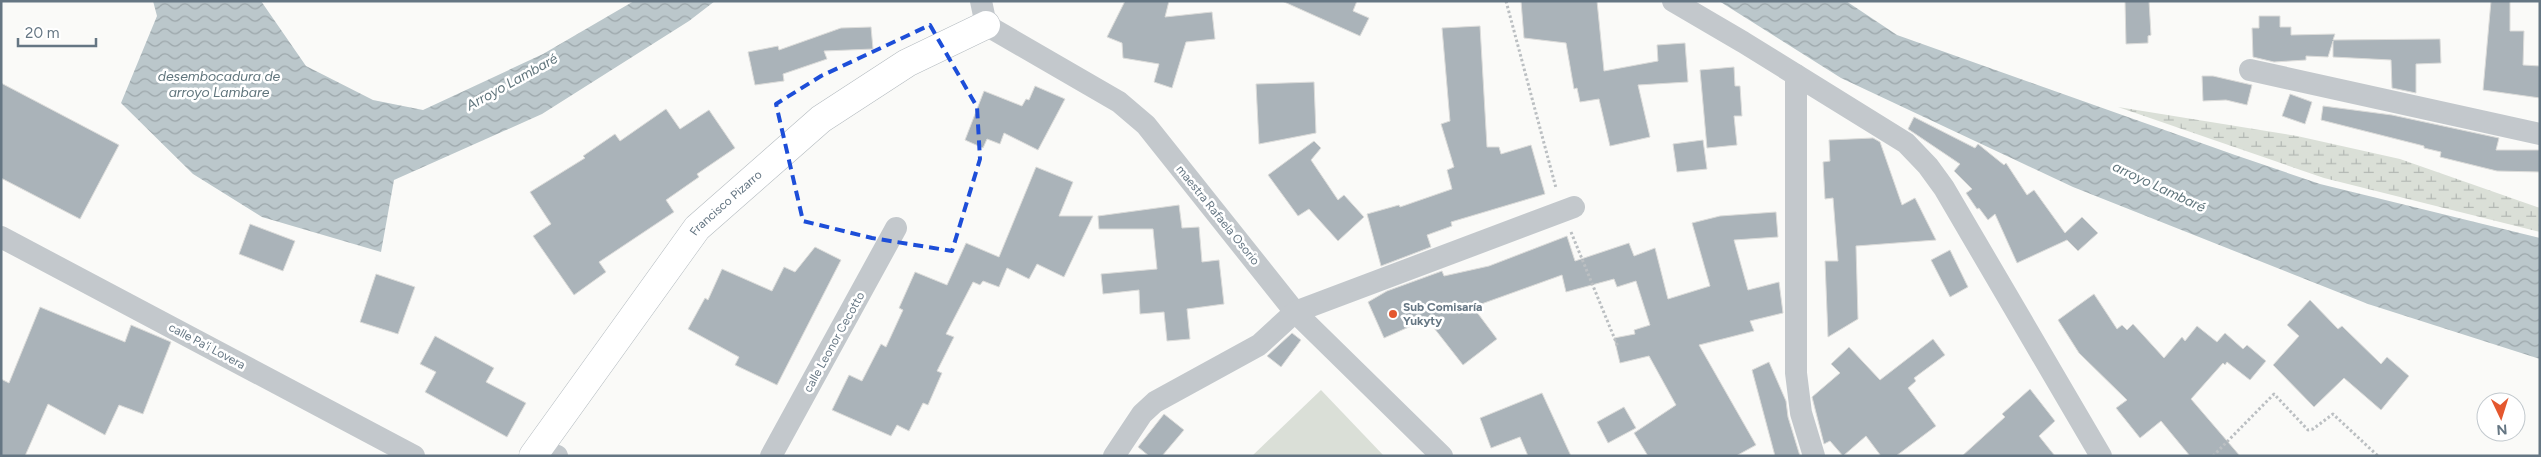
<svg xmlns="http://www.w3.org/2000/svg" width="2541" height="457" viewBox="0 0 2541 457" font-family="Figtree,sans-serif">
<style>
.green{fill:#dadfd7}
.wetland{fill:url(#wetland-marsh)}
.water{fill:url(#water-waves)}
.building{fill:#aab3b9;stroke:#dcdcda}
.lines{fill:none;stroke-linecap:round;stroke-linejoin:round}
.secondary-casing{stroke:#b3babf;stroke-width:29}
.path{stroke:#bbbfc2;stroke-width:3;stroke-dasharray:2.5 2.5;stroke-linecap:butt}
.street{stroke:#c3c8cc;stroke-width:22}
.secondary{stroke:#fff;stroke-width:28}
.marked{fill:none;stroke:#1d4ed8;stroke-width:4;stroke-dasharray:10 6;stroke-linejoin:round}
.poi-dot{fill:#e4572e;stroke:#fff;stroke-width:2}
.labels{text-anchor:middle;dominant-baseline:central;stroke-width:5;stroke-linejoin:round;paint-order:stroke}
.street-label{font-size:12px;fill:#657683;stroke:#fff}
.poi-label{font-size:12px;font-weight:bold;fill:#657683;stroke:#fff;text-anchor:start}
.water-label{font-size:14px;font-style:italic;fill:#60757c;stroke:#fff}
</style>
<defs>
<pattern id="wetland-marsh" width="20" height="14" patternUnits="userSpaceOnUse" patternTransform="scale(1.25)"><rect width="20" height="14" fill="#dadfd7"/><path d="M1 5h8M5 5V1M11 12h8M15 12V8" fill="none" stroke="#b4b9b4"/></pattern>
<pattern id="water-waves" width="16" height="10" patternUnits="userSpaceOnUse" patternTransform="scale(1.25)"><rect width="16" height="10" fill="#bbc7cb"/><path d="M0 5q4-4 8 0t8 0" fill="none" stroke="#9ca6aa"/></pattern>
</defs>
<rect width="100%" height="100%" fill="#fafaf8"/>
<polygon class="green" points="1321,390 1384,456 1252,456"/>
<polygon class="wetland" points="2118,107 2297,136 2400,159 2537,207 2540,208 2540,232 2324,178"/>
<g class="water">
<polygon points="153,1 261,1 306,66 373,100 423,110 543,54 634,1 715,1 689,21 542,114 394,180 381,252 262,217 193,174 121,103 157,16"/>
<polygon points="1719,1 1846,1 1897,35 2235,155 2320,184 2540,238 2540,359 2368,304 2073,187 1841,78"/>
</g>
<g class="building">
<polygon points="1125,1 1169,1 1165,17 1212,12 1215,39 1186,42 1172,88 1154,82 1159,64 1123,58 1122,43 1107,37"/>
<polygon points="1282,1 1357,1 1353,11 1369,18 1360,36"/>
<polygon points="1521,1 1597,1 1604,71 1658,61 1657,45 1685,43 1688,82 1638,85 1650,137 1610,146 1599,99 1580,102 1577,88 1574,89 1566,43 1524,38"/>
<polygon points="2125,1 2149,1 2151,35 2148,36 2148,43 2126,44"/>
<polygon points="2491,1 2510,1 2510,31 2524,31 2523,65 2540,66 2540,98 2483,90"/>
<polygon points="2259,16 2280,16 2280,27 2291,27 2291,35 2335,34 2333,40 2440,39 2441,63 2416,64 2416,93 2392,88 2391,60 2333,57 2333,41 2328,57 2306,56 2306,60 2274,62 2253,57 2252,28 2259,28"/>
<polygon points="1480,26 1487,147 1499,147 1501,154 1531,145 1545,194 1451,222 1452,226 1427,235 1431,247 1381,266 1367,214 1399,205 1400,207 1452,189 1447,170 1454,167 1441,124 1450,121 1442,28"/>
<polygon points="871,27 873,49 824,51 827,59 783,74 784,81 755,85 748,52 778,46 779,50 841,28"/>
<polygon points="1734,67 1735,86 1740,86 1742,116 1734,116 1737,145 1707,148 1700,70"/>
<polygon points="2202,76 2213,76 2252,85 2247,105 2226,100 2203,101"/>
<polygon points="1314,82 1316,133 1259,144 1256,84"/>
<polygon points="1,83 119,145 80,219 1,178"/>
<polygon points="1035,86 1065,99 1038,150 1004,133 1000,144 987,139 983,148 965,140 984,91 1022,106 1026,99 1029,100"/>
<polygon points="2290,94 2312,102 2305,124 2282,116"/>
<polygon points="2323,106 2392,115 2499,138 2496,150 2540,150 2540,172 2497,171 2440,157 2441,152 2424,148 2424,146 2321,120"/>
<polygon points="666,109 680,129 709,110 735,148 697,174 699,177 666,200 674,212 599,262 606,272 574,295 533,236 551,224 530,192 585,158 583,156 615,134 620,141"/>
<polygon points="1914,117 1975,148 1978,144 2004,165 2006,163 2027,195 2034,190 2065,233 2082,217 2098,233 2078,251 2067,240 2017,263 1995,214 1988,220 1979,208 1977,209 1966,193 1972,189 1954,171 1960,164 1908,129"/>
<polygon points="1873,138 1880,142 1902,205 1915,198 1936,240 1856,246 1858,319 1828,337 1825,261 1838,261 1833,198 1825,199 1823,162 1830,161 1829,140"/>
<polygon points="1703,140 1707,169 1677,172 1673,144"/>
<polygon points="1314,141 1321,148 1311,160 1338,200 1344,195 1364,217 1338,241 1309,209 1298,216 1268,175"/>
<polygon points="1036,167 1073,182 1059,216 1093,216 1064,277 1037,264 1029,279 1007,268 999,287 983,281 980,285 973,282 946,334 954,337 937,371 942,373 928,405 923,403 909,431 897,425 891,436 832,410 849,375 862,381 881,344 886,347 903,310 899,308 915,272 947,285 966,243 999,257"/>
<polygon points="1179,205 1182,228 1199,227 1202,262 1219,260 1224,304 1187,309 1190,339 1167,341 1164,312 1140,314 1139,290 1103,294 1101,274 1157,269 1153,229 1099,229 1098,216"/>
<polygon points="1776,212 1778,237 1734,240 1748,290 1779,282 1783,313 1750,321 1754,331 1699,345 1756,445 1736,456 1648,456 1634,433 1676,405 1649,356 1620,363 1614,338 1635,334 1634,330 1650,325 1636,281 1617,287 1614,279 1566,292 1562,275 1473,307 1497,339 1463,365 1427,319 1384,338 1368,302 1387,291 1442,271 1444,276 1489,266 1567,236 1575,261 1629,243 1634,256 1655,248 1668,299 1710,286 1692,223 1720,216"/>
<polygon points="250,224 295,241 283,271 239,254"/>
<polygon points="815,247 841,260 777,385 735,365 739,357 688,329 705,298 708,300 722,269 772,291 784,267 795,272"/>
<polygon points="1950,250 1968,287 1950,297 1931,260"/>
<polygon points="376,274 415,287 398,334 360,322"/>
<polygon points="2094,294 2117,329 2122,325 2127,330 2133,324 2164,358 2182,337 2185,341 2197,326 2217,342 2225,333 2243,349 2247,345 2266,361 2250,380 2227,362 2225,365 2223,363 2191,399 2240,456 2190,456 2161,421 2140,438 2116,408 2127,400 2079,353 2058,320"/>
<polygon points="2310,300 2338,329 2342,326 2381,364 2387,357 2409,376 2381,410 2344,378 2314,407 2273,365 2299,336 2287,325"/>
<polygon points="40,307 125,342 131,325 171,342 143,414 119,405 105,435 48,404 25,456 1,456 1,379 9,383"/>
<polygon points="1292,333 1301,340 1281,367 1267,356"/>
<polygon points="435,336 494,368 486,382 526,403 507,437 425,392 436,372 420,364"/>
<polygon points="1933,339 1945,355 1914,378 1916,381 1908,388 1936,426 1896,456 1881,456 1866,436 1843,456 1830,441 1824,444 1812,397 1840,373 1831,364 1849,347 1880,380"/>
<polygon points="1769,362 1786,401 1788,417 1800,456 1775,456 1752,370"/>
<polygon points="2030,389 2055,421 2039,436 2055,456 1962,456 2005,417 2002,414"/>
<polygon points="1542,393 1571,456 1528,456 1520,437 1491,448 1480,418"/>
<polygon points="1624,407 1636,428 1608,443 1597,422"/>
<polygon points="1164,414 1184,430 1162,456 1149,456 1138,447"/>
</g>
<g class="lines">
<defs>
<g id="secondary">
<path id="s1" d="M533,456L697,228L821,119L907,63L986,25"/>
</g>
</defs>
<use href="#secondary" class="secondary-casing"/>
<g class="path">
<polyline points="1506,1 1556,188"/>
<polyline points="1571,232 1618,347"/>
<polyline points="2213,456 2274,394 2308,430 2313,429 2333,414 2378,456"/>
</g>
<g class="street">
<polyline points="981,1 986,25 1119,102 1146,125 1295,312 1442,456"/>
<polyline points="1673,1 1743,42 1906,143 1928,166 1944,188 2101,456"/>
<polyline points="2250,70 2540,134"/>
<polyline points="1796,75 1796,373 1801,413 1814,456"/>
<polyline points="1,237 414,456"/>
<polyline points="537,449 557,456"/>
<polyline points="771,456 896,228"/>
<polyline points="1114,456 1142,414 1155,402 1259,345 1295,312 1574,207"/>
</g>
<use href="#secondary" class="secondary"/>
</g>
<path class="marked" d="M930,25L977,107L980,159L952,251L872,238L803,221L776,104L821,76Z"/>
<circle class="poi-dot" cx="1393" cy="314" r="5"/>
<g class="labels">
<g class="street-label">
<text stroke="none"><textPath href="#s1" startOffset="319">Francisco Pizarro</textPath></text>
<text transform="translate(1218 215) rotate(51)">maestra Rafaela Osorio</text>
<text transform="translate(834 342) rotate(-61)">calle Leonor Cecotto</text>
<text transform="translate(207 346) rotate(28)">calle Pa'i Lovera</text>
</g>
<g class="poi-label">
<text x="1403" y="307">Sub Comisaría<tspan x="1403" dy="14">Yukyty</tspan></text>
</g>
<g class="water-label">
<text x="219" y="76">desembocadura de<tspan x="219" dy="16">arroyo Lambare</tspan></text>
<text transform="translate(512 82) rotate(-29)">Arroyo Lambaré</text>
<text transform="translate(2159 187) rotate(25)">arroyo Lambaré</text>
</g>
</g>
<rect width="2541" height="457" fill="none" stroke="#657683" stroke-width="5"/>
<g transform="translate(2501 417) rotate(176)"><circle r="24" fill="#ffffff" stroke="#c1c8cd"/>
<path d="M0-4L9 19L0 12L-9 19Z" fill="#e4572e"/>
<text y="-8" font-size="14" font-weight="bold" text-anchor="middle" fill="#657683">N</text>
</g>
<path d="M18 38v8h78v-8" fill="none" stroke="#657683" stroke-width="2.5"/>
<text x="25" y="38" font-size="15" fill="#657683" stroke="#ffffff" stroke-width="4" paint-order="stroke">20 m</text>
</svg>
